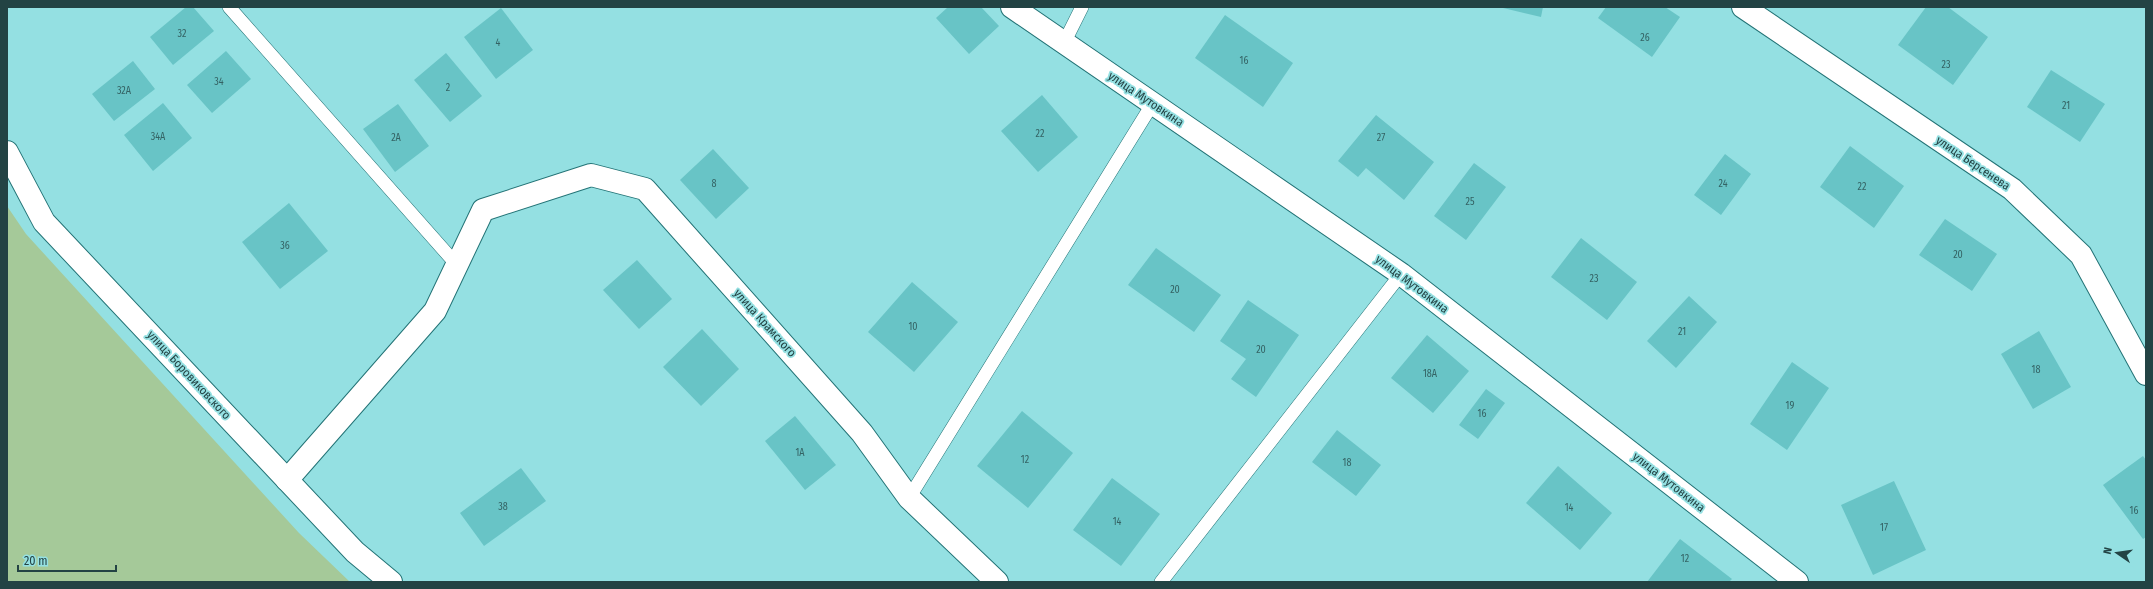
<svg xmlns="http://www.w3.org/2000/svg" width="2153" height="589" viewBox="0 0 2153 589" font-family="'Fira Sans Condensed',sans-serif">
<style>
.green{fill:#a5c999}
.building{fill:#68c4c6}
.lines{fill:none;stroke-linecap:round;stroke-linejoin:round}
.lane-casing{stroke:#237376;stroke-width:14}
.street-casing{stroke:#237376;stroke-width:24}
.lane{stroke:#fff;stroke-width:13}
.street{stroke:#fff;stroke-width:22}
.labels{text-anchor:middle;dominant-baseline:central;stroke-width:3.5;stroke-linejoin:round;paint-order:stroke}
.number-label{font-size:10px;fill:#346364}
.street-label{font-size:12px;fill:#234344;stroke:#94e0e2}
</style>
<rect width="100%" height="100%" fill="#94e0e2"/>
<polygon class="green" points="7,206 26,234 299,533 350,582 7,582"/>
<g class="building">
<polygon points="186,7 193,7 214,31 173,65 150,37"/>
<polygon points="948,7 981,7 999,26 969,54 936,18"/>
<polygon points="1499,7 1543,7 1541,17"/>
<polygon points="1606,7 1665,7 1680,17 1652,57 1598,18"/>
<polygon points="1926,7 1948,7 1988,37 1953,85 1898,45"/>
<polygon points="501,8 533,50 496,79 464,37"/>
<polygon points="1225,15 1293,63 1263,107 1195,58"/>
<polygon points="226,51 251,79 212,113 187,85"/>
<polygon points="446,53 482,96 450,122 414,80"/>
<polygon points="133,61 155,89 114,121 92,94"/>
<polygon points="2051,70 2105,104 2080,142 2027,107"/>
<polygon points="1042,95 1078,137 1038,172 1001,131"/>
<polygon points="163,103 192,138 153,171 124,135"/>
<polygon points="398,104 429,146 395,172 363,129"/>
<polygon points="1376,115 1434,162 1404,200 1366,168 1358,177 1338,161"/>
<polygon points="1850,146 1904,186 1874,228 1820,187"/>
<polygon points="713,149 749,188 716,219 680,180"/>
<polygon points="1725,154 1751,174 1721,215 1694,195"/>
<polygon points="1474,163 1506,187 1466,240 1434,216"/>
<polygon points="289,203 328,251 280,289 242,242"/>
<polygon points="1945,219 1997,254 1972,291 1919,255"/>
<polygon points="1581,238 1637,282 1607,320 1551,277"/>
<polygon points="1156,248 1221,295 1194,332 1128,285"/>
<polygon points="637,260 672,299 639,329 603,290"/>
<polygon points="912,282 958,322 914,372 868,332"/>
<polygon points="1689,296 1717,322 1676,368 1647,341"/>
<polygon points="1248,300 1299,335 1256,397 1231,379 1246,359 1220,341"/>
<polygon points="702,329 739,369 701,406 663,367"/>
<polygon points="2039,331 2071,387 2033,409 2001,354"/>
<polygon points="1427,335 1469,371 1433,413 1391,378"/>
<polygon points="1792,362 1829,388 1787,450 1750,424"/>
<polygon points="1486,389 1505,403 1478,439 1459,425"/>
<polygon points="1022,411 1073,453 1028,508 977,466"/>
<polygon points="795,416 836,465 805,490 765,441"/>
<polygon points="1337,430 1381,465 1356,496 1312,462"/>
<polygon points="2143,456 2146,460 2146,537 2143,539 2103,485"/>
<polygon points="1558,466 1612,513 1580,550 1526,503"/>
<polygon points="521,468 546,501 484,546 460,513"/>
<polygon points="1112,478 1160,514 1121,566 1073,530"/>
<polygon points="1894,481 1926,550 1873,575 1841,505"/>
<polygon points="1680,539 1732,579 1729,582 1647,582"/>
</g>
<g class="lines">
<defs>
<g id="lane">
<polyline points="229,7 457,265"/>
<polyline points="1064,43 1082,7"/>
<polyline points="909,498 1153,103"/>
<polyline points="1161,582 1401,274"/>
</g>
<g id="street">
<polyline points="1012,7 1401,274 1797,582"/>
<polyline points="1743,7 2012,189 2081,255 2146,374"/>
<polyline points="7,152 44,222 355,552 391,582"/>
<polyline points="287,480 435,311 483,210 591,175 645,189 862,433 909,498 997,582"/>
</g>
</defs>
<use href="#lane" class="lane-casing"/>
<use href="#street" class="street-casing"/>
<use href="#lane" class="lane"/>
<use href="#street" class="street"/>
</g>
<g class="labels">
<g class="number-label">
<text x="182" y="34">32</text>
<text x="1645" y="38">26</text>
<text x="498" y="43">4</text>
<text x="1244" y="61">16</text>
<text x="1946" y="65">23</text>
<text x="219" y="82">34</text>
<text x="448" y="88">2</text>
<text x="124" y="91">32А</text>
<text x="2066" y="106">21</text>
<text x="1040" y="134">22</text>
<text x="158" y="137">34А</text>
<text x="396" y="138">2А</text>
<text x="1381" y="138">27</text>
<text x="714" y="184">8</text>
<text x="1723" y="184">24</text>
<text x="1862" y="187">22</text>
<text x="1470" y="202">25</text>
<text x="285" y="246">36</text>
<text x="1958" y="255">20</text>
<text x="1594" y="279">23</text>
<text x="1175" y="290">20</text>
<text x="913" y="327">10</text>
<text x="1682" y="332">21</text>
<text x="1261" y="350">20</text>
<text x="2036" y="370">18</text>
<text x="1430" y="374">18А</text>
<text x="1790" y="406">19</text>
<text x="1482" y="414">16</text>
<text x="800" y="453">1А</text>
<text x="1025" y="460">12</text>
<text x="1347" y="463">18</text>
<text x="503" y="507">38</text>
<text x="1569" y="508">14</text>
<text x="2134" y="511">16</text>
<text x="1117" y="522">14</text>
<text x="1884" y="528">17</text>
<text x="1685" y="559">12</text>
</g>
<g class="street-label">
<text transform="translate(1146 99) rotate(34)">улица Мутовкина</text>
<text transform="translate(1973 163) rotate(34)">улица Берсенева</text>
<text transform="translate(1412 284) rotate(37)">улица Мутовкина</text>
<text transform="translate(765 323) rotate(48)">улица Крамского</text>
<text transform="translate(189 375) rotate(47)">улица Боровиковского</text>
<text transform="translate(1669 482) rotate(38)">улица Мутовкина</text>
</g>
</g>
<rect width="2153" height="589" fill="none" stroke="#234344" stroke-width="16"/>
<g transform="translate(2117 553) rotate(283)" stroke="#94e0e2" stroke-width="3" paint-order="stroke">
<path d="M0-3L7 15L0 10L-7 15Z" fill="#234344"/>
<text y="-6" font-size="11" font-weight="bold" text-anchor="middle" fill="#234344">N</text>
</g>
<path d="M18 565v6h98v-6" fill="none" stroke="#234344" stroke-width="2"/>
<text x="24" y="565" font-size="12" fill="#234344" stroke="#94e0e2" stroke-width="3" paint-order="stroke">20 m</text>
</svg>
